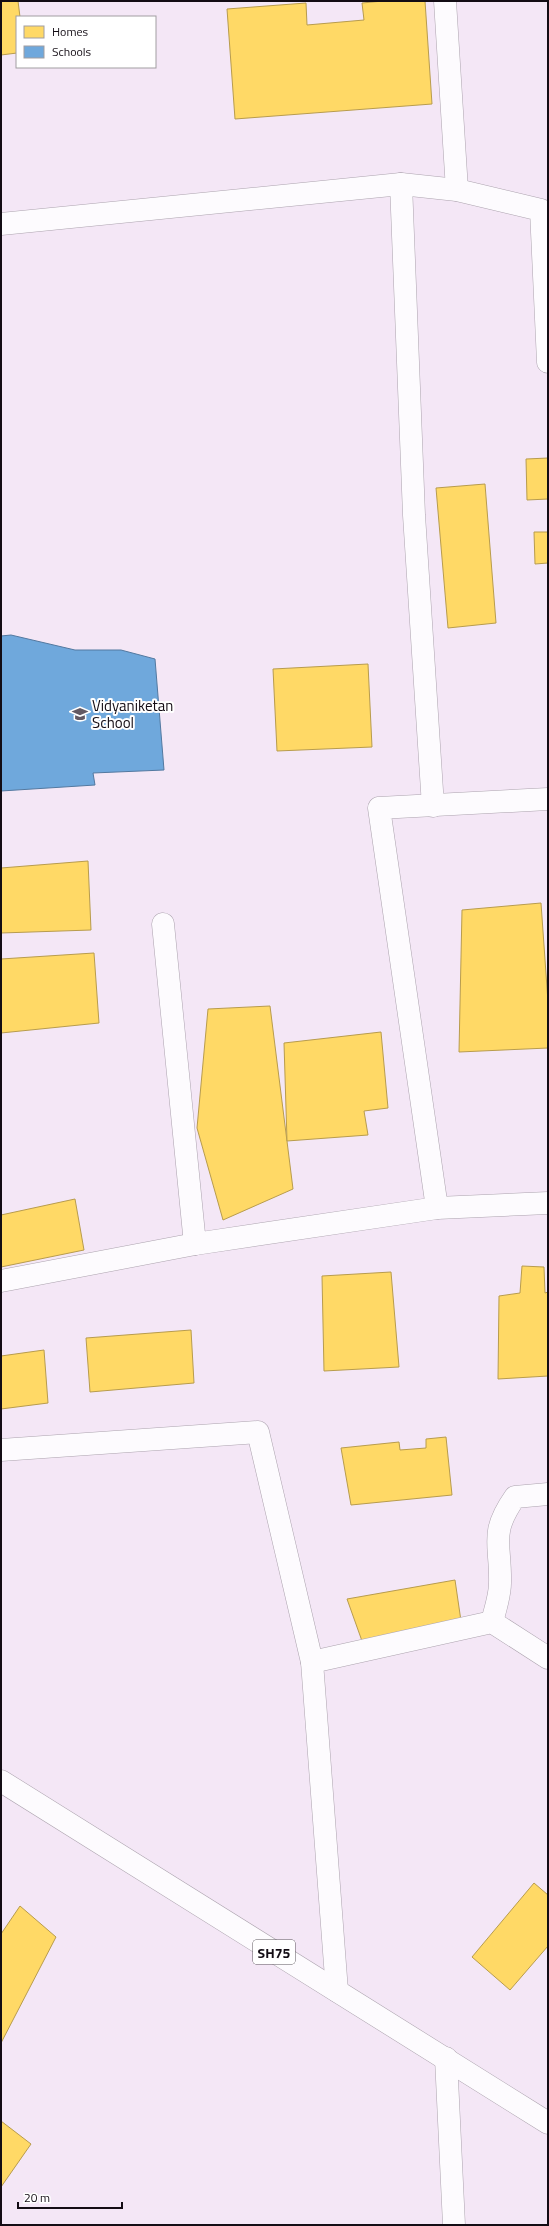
<svg xmlns="http://www.w3.org/2000/svg" width="549" height="2226" viewBox="0 0 549 2226" font-family="'Titillium Web',sans-serif">
<style>
.homes{fill:#ffd966;stroke:#b89c4d}
.schools{fill:#6fa8dc;stroke:#5379a0}
.lines{fill:none;stroke-linecap:round;stroke-linejoin:round}
.minor-casing{stroke:#aca3ae;stroke-width:23}
.primary-casing{stroke:#aca3ae;stroke-width:23}
.minor{stroke:#fdfbfe;stroke-width:22}
.primary{stroke:#fdfbfe;stroke-width:22}
.labels{text-anchor:middle;dominant-baseline:central;stroke-width:4;stroke-linejoin:round;paint-order:stroke}
.shield{fill:#fff;stroke:#5a555a;stroke-width:1}
.shield-label{font-size:14px;font-weight:bold;fill:#130c14}
.poi-label{font-size:15px;fill:#130c14;stroke:#fff;text-anchor:start}
</style>
<rect width="100%" height="100%" fill="#f4e7f6"/>
<g class="homes">
<polygon points="1,1 18,1 20,17 17,17 17,53 1,55"/>
<polygon points="383,1 425,1 432,104 235,119 227,9 306,3 307,25 364,20 362,3"/>
<polygon points="548,458 548,499 527,500 526,459"/>
<polygon points="485,484 496,623 448,628 436,488"/>
<polygon points="534,532 548,532 548,563 535,564"/>
<polygon points="368,664 372,747 277,751 273,669"/>
<polygon points="88,861 91,930 1,933 1,868"/>
<polygon points="541,903 548,1002 548,1048 459,1052 462,910"/>
<polygon points="94,953 99,1023 1,1033 1,959"/>
<polygon points="270,1006 293,1189 223,1220 197,1128 208,1009"/>
<polygon points="381,1032 388,1108 364,1111 368,1135 287,1141 284,1043"/>
<polygon points="75,1199 84,1250 1,1267 1,1215"/>
<polygon points="522,1266 544,1267 545,1293 548,1292 548,1376 498,1379 499,1296 520,1293"/>
<polygon points="391,1272 399,1367 324,1371 322,1276"/>
<polygon points="191,1330 194,1383 90,1392 86,1338"/>
<polygon points="44,1350 48,1403 1,1409 1,1356"/>
<polygon points="446,1437 452,1495 351,1505 341,1448 399,1442 400,1450 426,1448 426,1439"/>
<polygon points="455,1580 461,1621 362,1641 347,1599"/>
<polygon points="534,1883 548,1895 548,1946 510,1990 472,1957"/>
<polygon points="20,1906 56,1937 1,2043 1,1934"/>
<polygon points="1,2121 31,2144 1,2187"/>
</g>
<polygon class="schools" points="11,635 75,650 121,650 155,659 164,770 93,773 95,785 1,791 1,636"/>
<g class="lines">
<defs>
<g id="minor">
<polyline points="445,1 457,190"/>
<polyline points="401,184 414,515 433,806"/>
<polyline points="1,224 401,184 457,190 541,210 548,362"/>
<polyline points="163,924 195,1244 437,1208 379,808 548,799"/>
<polyline points="437,1208 548,1203"/>
<polyline points="1,1281 195,1244"/>
<polyline points="1,1450 258,1432 312,1662"/>
<path d="M492,1622C495,1610 500,1596 500,1583C501,1543 489,1534 515,1497L548,1494"/>
<polyline points="337,1991 312,1662 492,1622 548,1658"/>
<polyline points="446,2058 454,2225"/>
</g>
<polyline id="primary" points="1,1781 548,2123"/>
</defs>
<use href="#minor" class="minor-casing"/>
<use href="#primary" class="primary-casing"/>
<use href="#minor" class="minor"/>
<use href="#primary" class="primary"/>
</g>
<defs>
<symbol id="school-bare" viewBox="-9 -9 18 18"><path d="M0-5L7-2L0 1L-7-2ZM-4 1L0 2.5L4 1V4Q0 6-4 4Z" fill="#625963" stroke="#fff" stroke-width="2.5" paint-order="stroke"/></symbol>
</defs>
<g fill-rule="evenodd">
<use href="#school-bare" x="69" y="703" width="22" height="22"/>
</g>
<g class="labels">
<rect class="shield" x="253" y="1940" width="42" height="24" rx="3"/>
<g class="shield-label">
<text x="274" y="1952">SH75</text>
</g>
<g class="poi-label">
<text x="92" y="705">Vidyaniketan<tspan x="92" dy="17">School</tspan></text>
</g>
</g>
<rect width="549" height="2226" fill="none" stroke="#130c14" stroke-width="4"/>
<rect x="16" y="16" width="140" height="52" fill="#ffffff" stroke="#a19ea1"/>
<rect x="24" y="26" width="20" height="12" fill="#ffd966" stroke="#a19ea1"/>
<text x="52" y="36" font-size="12" fill="#130c14">Homes</text>
<rect x="24" y="46" width="20" height="12" fill="#6fa8dc" stroke="#a19ea1"/>
<text x="52" y="56" font-size="12" fill="#130c14">Schools</text>
<path d="M18 2202v6h104v-6" fill="none" stroke="#130c14" stroke-width="2"/>
<text x="24" y="2202" font-size="12" fill="#130c14" stroke="#ffffff" stroke-width="3" paint-order="stroke">20 m</text>
</svg>
